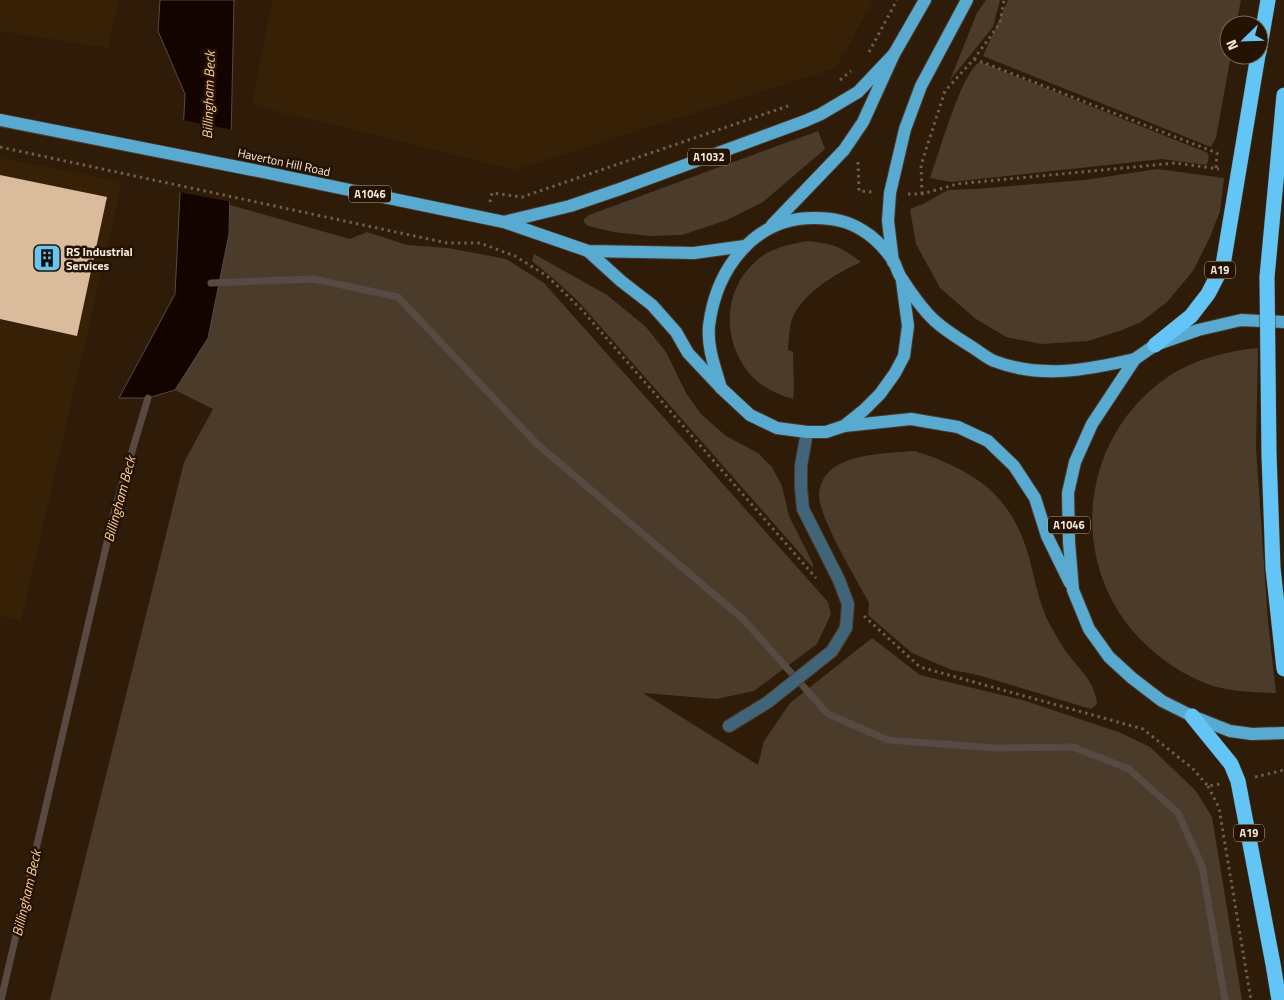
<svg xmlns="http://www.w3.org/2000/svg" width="1284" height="1000" viewBox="0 0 1284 1000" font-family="'Titillium Web',sans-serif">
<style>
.built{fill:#372106}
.green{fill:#4a3b2b}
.water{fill:#140400;stroke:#584943}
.pier{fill:#2e1c08}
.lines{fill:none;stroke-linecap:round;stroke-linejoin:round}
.stream{stroke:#584943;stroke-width:7}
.building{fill:#dabb9c}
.minor-casing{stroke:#4a3926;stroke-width:14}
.major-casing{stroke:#4a3926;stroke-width:14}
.highway-casing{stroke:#4a3926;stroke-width:16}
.path{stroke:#6d5d4b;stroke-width:3;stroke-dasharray:2.5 4;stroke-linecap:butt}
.minor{stroke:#406578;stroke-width:12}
.major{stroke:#59aad1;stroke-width:12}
.highway{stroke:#62c5f5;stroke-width:15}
.highway-bridge-casing{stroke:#4a3926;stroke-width:16;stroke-linecap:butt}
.highway-bridge{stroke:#62c5f5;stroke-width:15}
.labels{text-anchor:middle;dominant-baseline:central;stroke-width:5;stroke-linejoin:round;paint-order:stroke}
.shield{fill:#241301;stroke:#b7aa9c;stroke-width:1}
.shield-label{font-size:11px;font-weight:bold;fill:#f6eade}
.street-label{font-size:12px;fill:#f6eade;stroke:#241301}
.poi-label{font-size:12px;font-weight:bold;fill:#f6eade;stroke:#241301;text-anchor:start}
.water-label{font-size:14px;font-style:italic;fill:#fdcc9a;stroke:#241301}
</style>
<rect width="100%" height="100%" fill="#2e1c08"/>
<g class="built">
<polygon points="0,0 119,0 108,48 0,31"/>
<polygon points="272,0 874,0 836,68 514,170 252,105"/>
<polygon points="0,158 122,182 21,621 0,616"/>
</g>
<g class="green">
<polygon points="986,0 1000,0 993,27 950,80 977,13"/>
<polygon points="1008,0 1241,0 1236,25 1229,25 1229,55 1231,55 1216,138 1211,147 983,56"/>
<path d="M980,62L1208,153C1209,158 1209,161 1206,165L1162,159L951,182L930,178C938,157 962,70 980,62Z"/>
<polygon points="818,131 825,149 763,202 727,220 682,235 649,236 614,232 588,226 584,222 584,219 589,215"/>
<polygon points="1157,169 1224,178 1220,211 1210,237 1193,271 1167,302 1141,322 1122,330 1088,341 1041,344 1006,337 976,319 940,288 916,244 910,209 923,204 948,190 974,189 1085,180"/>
<polygon points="230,205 350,239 367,232 407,245 448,248 506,259 544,283 828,602 831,614 817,644 754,691 716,699 643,693 758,765 764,741 790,703 872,638 920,675 1026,701 1121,733 1150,747 1196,791 1212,817 1242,1000 50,1000 184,462 213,409 175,390 208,337 229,234"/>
<path d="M808,241C833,244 840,246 861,262C837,273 802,293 792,319C789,329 789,340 788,350L793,352L794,388L793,399C776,394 759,386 748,372C722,338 723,290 756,261C770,248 790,244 808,241Z"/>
<polygon points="534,254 607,295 646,327 666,352 686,393 701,414 726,436 758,453 772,467 782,486 789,516 813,564 813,568 578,301 555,280 532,261"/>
<path d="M1258,348L1256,448L1268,622L1276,693C1255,692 1234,692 1213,686C1184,676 1159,659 1138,637C1066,559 1081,435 1169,376C1195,359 1227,351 1258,348Z"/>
<path d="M915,451C975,471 1011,494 1029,557C1034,577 1040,606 1049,623C1054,632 1059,641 1065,650C1078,669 1095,680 1097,704L1091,709L978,675L952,670L912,653L868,615L869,603C857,580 819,518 819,495C819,483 826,472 836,466C859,453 889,453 915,451Z"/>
</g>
<polygon class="water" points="160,0 234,0 229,234 208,338 175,390 148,398 119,398 175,294 185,94 158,31"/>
<polygon class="pier" points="182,120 234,130 232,202 179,192"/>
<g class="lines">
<g class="stream">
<polyline points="211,283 314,279 398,297 537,444 743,619 828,714 888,740 996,748 1073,747 1129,769 1178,813 1202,866 1225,1000"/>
<polyline points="1,1000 115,508 148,398"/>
</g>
</g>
<polygon class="building" points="0,175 107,197 77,336 0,319"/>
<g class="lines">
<defs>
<polyline id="minor" points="729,726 768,702 832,651 846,628 848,604 839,580 803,509 801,488 801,466 807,432"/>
<g id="major">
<polyline points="0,120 253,170 504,222 588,251 694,253 745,246"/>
<polyline points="504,222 570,206 620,189 805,121 821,114 858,92 894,54"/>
<polyline points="772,225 844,150 863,122 894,54 925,0"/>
<polyline points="588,251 621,281 652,305 676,332 688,353 721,388 750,415 777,428 807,432 826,432 844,426 864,410 880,394 895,373 904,356 908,326 902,281"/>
<polyline points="893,262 888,221 890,193 905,129 921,86 967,0"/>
<polyline points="1284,322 1241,320 1198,330 1155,345 1135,359 1092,424 1075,462 1068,493 1069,542 1073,590 1089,629 1109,657 1132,678 1162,701 1192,716 1230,731 1252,734 1284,733"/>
<path d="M721,388C715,367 707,348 709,326C716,269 754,217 815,218C831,218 848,221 862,230C874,237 886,250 894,262C897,268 898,274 902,279C910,292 924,311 935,321C947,332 961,340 975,349C981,353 987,358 994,361C1041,379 1087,370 1135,359"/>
<polyline points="844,426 911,419 958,427 988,441 1014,466 1035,498 1047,536 1070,583"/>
</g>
<g id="highway">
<polyline points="1259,52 1268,0"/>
<polyline points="1155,345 1191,316 1208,294 1223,265 1258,55"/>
<polyline points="1192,716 1231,764 1238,781 1273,964 1279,1000"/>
</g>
</defs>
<use href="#minor" class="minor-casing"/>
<use href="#major" class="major-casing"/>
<use href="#highway" class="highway-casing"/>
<g class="path">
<polyline points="869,52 897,0"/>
<polyline points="974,59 1217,153 1216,168"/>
<polyline points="840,80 851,71"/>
<polyline points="0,147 447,243 480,243 515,256 547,276 581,309 816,578"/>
<polyline points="858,162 859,191 872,192"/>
<polyline points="908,194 922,194 957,184 1175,163 1219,169"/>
<polyline points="922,194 921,165 945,91 974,59 1000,23 1004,0"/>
<polyline points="490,202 492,193 522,197 788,106"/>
<polyline points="864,616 920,667 1143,729 1192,768 1208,786 1220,784"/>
<polyline points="1255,777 1284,770"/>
<polyline points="1208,786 1219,808 1251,1000"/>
</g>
<use href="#minor" class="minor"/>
<use href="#major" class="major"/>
<use href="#highway" class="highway"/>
<defs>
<polyline id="highway-bridge" points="1284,95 1267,277 1269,454 1273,568 1284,669"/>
</defs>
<use href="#highway-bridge" class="highway-bridge-casing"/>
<use href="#highway-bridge" class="highway-bridge"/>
</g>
<defs>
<symbol id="building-square" viewBox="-11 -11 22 22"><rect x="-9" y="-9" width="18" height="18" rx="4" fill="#68c4f0" stroke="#241301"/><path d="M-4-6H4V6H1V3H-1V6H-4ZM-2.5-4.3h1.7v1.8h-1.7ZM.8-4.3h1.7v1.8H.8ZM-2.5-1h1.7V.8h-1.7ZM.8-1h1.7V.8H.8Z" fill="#111"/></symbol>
</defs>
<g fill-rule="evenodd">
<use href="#building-square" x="31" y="242" width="32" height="32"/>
</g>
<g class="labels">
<g class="shield">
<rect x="688" y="148.5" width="42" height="17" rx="4"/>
<rect x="349" y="185.5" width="42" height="17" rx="4"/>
<rect x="1205" y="261.5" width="30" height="17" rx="4"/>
<rect x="1048" y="516.5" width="42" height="17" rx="4"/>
<rect x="1234" y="824.5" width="30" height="17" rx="4"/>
</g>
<g class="shield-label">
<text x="709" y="157">A1032</text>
<text x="370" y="194">A1046</text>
<text x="1220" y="270">A19</text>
<text x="1069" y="525">A1046</text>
<text x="1249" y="833">A19</text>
</g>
<g class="street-label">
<text transform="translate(284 162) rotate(12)">Haverton Hill Road</text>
</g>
<g class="poi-label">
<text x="66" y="251">RS Industrial<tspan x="66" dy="14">Services</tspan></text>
</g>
<g class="water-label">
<text transform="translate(208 95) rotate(-88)">Billingham Beck</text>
<text transform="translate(119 499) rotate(-75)">Billingham Beck</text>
<text transform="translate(26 893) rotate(-77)">Billingham Beck</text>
</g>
</g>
<g transform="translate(1244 40) rotate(247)"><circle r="24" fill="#241301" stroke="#786959"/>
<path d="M0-4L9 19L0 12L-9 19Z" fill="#68c4f0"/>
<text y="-8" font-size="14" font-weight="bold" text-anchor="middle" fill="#f6eade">N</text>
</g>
</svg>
